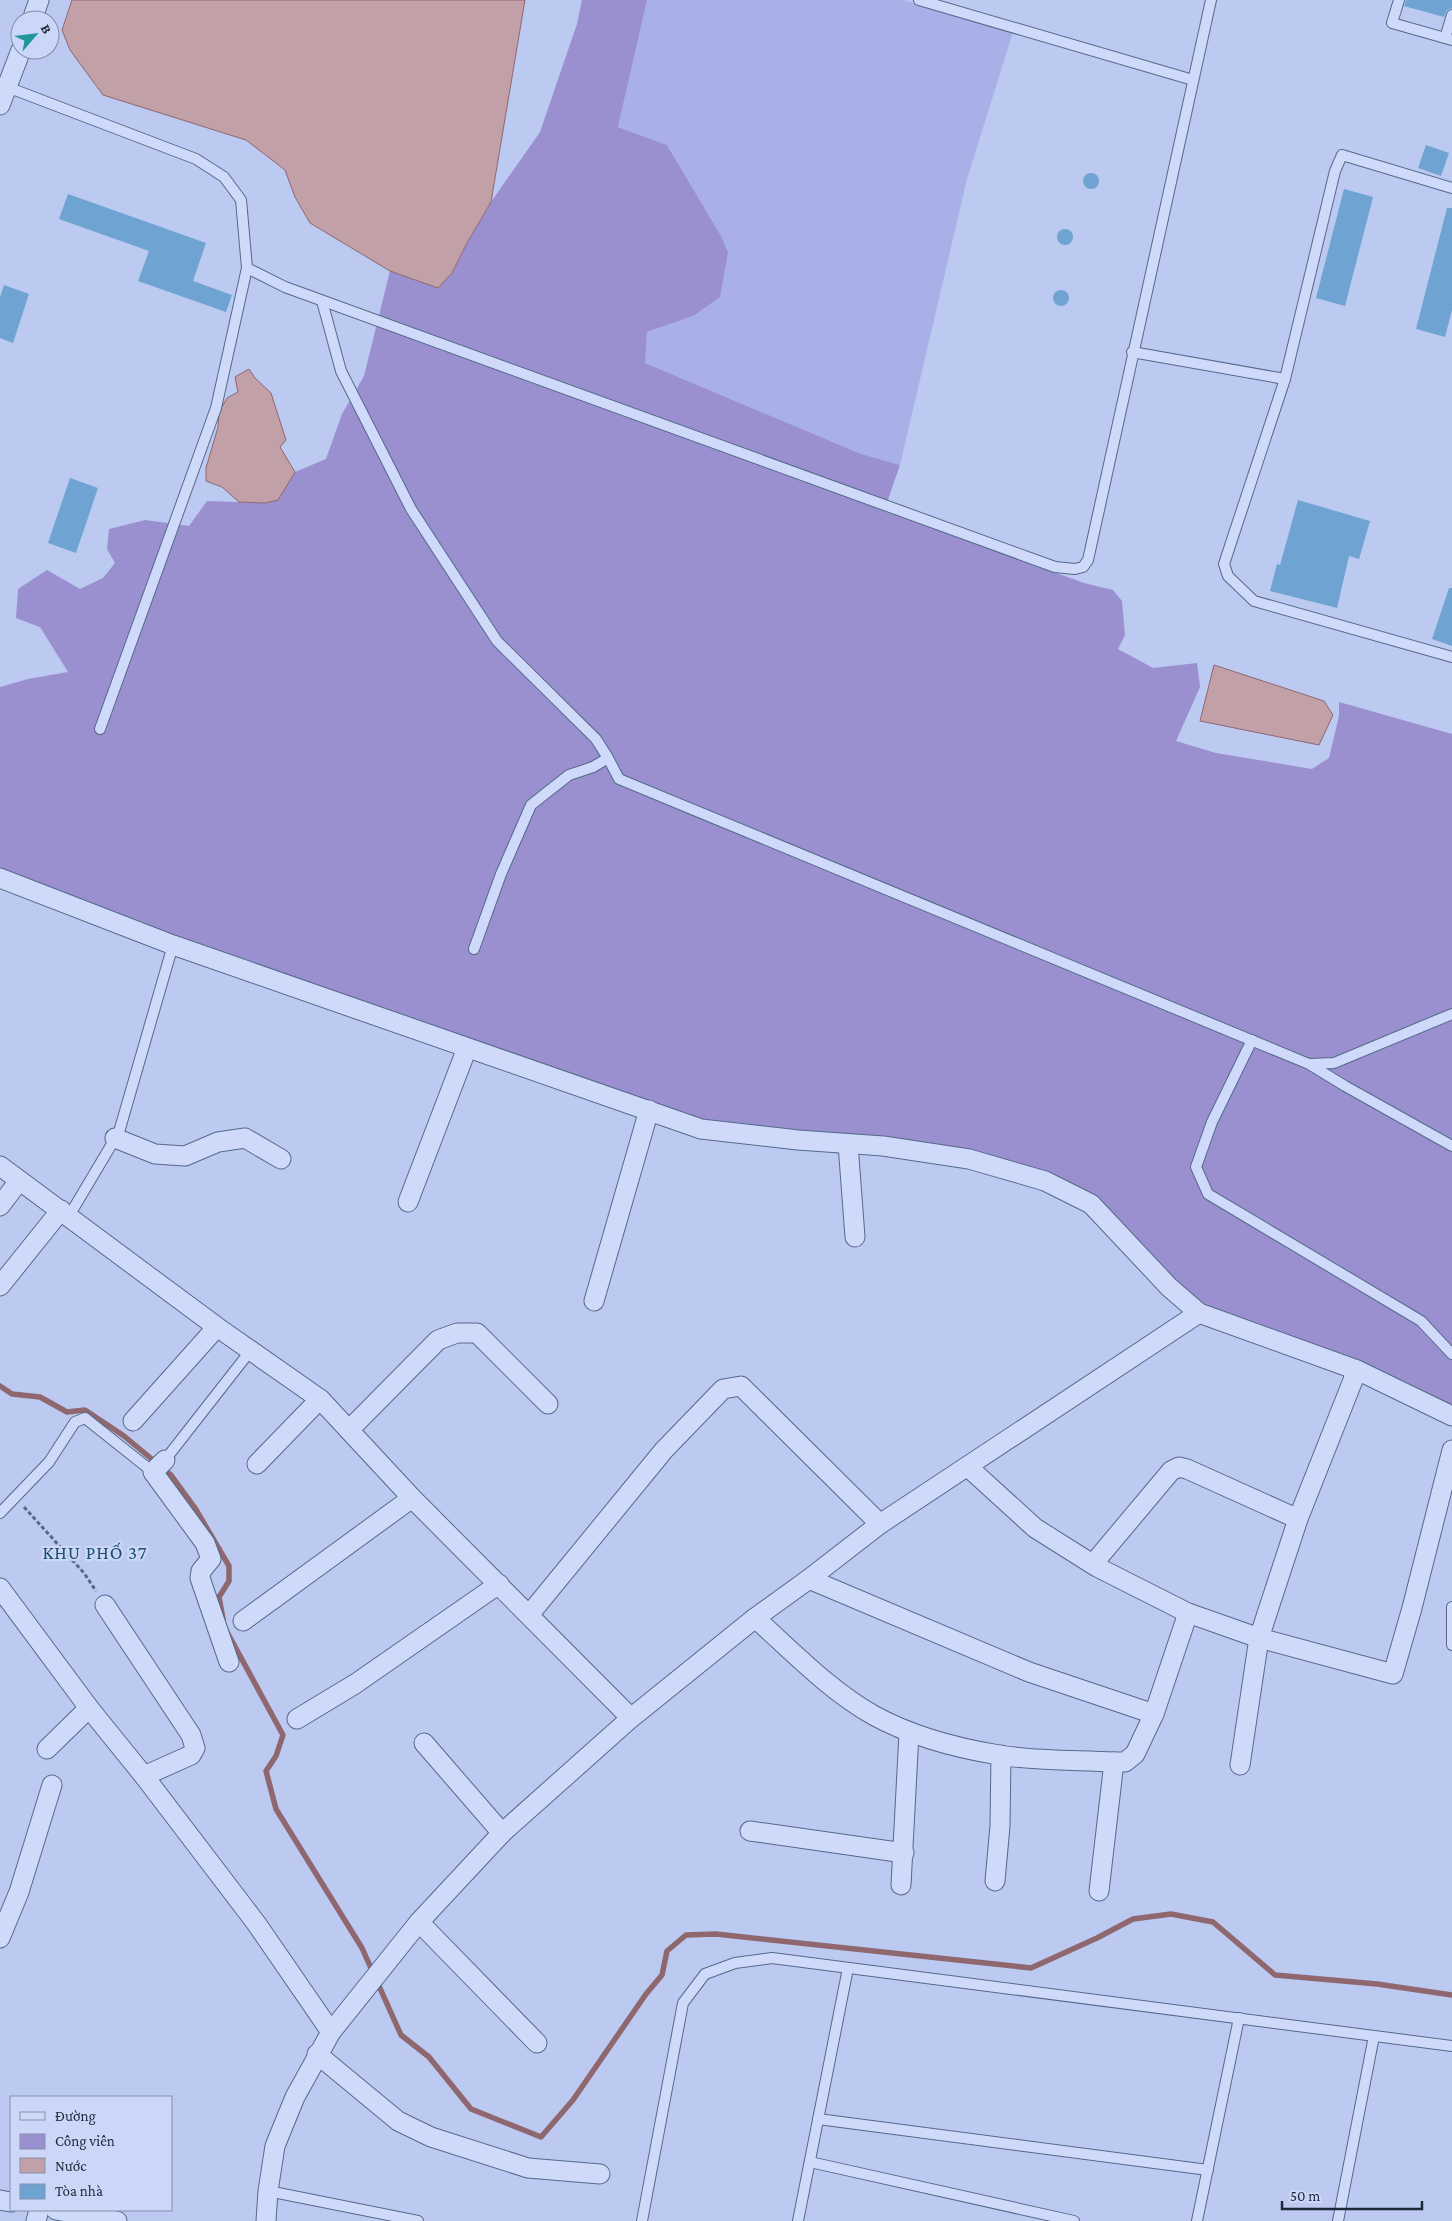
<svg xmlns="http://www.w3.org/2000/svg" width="1452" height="2221" viewBox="0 0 1452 2221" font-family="'Crimson Pro',serif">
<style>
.farmland{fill:#a9b0e7}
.green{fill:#9a8fcf}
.water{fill:#c1a0a8;stroke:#8f676f}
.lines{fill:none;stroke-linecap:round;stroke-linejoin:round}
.stream{stroke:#8f676f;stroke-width:5.5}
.building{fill:#6fa3d2}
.lane-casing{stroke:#546a89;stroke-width:12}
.street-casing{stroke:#546a89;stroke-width:21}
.path{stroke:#546a89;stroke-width:3;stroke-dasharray:4 2.5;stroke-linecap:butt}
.lane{stroke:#cfdafb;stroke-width:10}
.street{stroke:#cfdafb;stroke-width:19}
.labels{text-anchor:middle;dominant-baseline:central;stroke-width:4.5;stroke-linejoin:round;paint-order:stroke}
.quarter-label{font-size:19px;letter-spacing:1px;fill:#175266;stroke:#ccd6f8}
</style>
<rect width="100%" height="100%" fill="#bcc9f1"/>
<polygon class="farmland" points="647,0 903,0 1013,32 967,179 900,465 861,454 645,363 647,332 693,316 728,252 721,236 667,145 618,127"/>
<polygon class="green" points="582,0 647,0 618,127 667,145 721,236 728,252 720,297 693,316 647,332 645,363 861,454 900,465 884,511 1084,583 1113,590 1122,601 1125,635 1118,649 1153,668 1197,663 1200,687 1176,741 1216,753 1312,769 1329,758 1339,716 1339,702 1452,734 1452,1409 1202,1308 1047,1175 702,1122 172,938 0,871 0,687 28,679 68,672 40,627 16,618 18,589 47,570 80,589 103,578 115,563 107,549 109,529 145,520 189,526 207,501 265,503 278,500 295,472 326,459 342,414 364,376 390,271 438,288 452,273 467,243 491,202 540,132 577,24"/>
<g class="water">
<polygon points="72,0 525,0 491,202 467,243 452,273 438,288 390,271 310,223 295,197 285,170 246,140 103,95 70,50 62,30"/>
<polygon points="249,369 255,378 271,393 286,440 280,447 295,472 278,500 265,503 239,502 222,487 206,481 206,468 218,427 219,412 227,398 238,392 235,377"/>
<polygon points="1214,665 1324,701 1333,715 1319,745 1200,721"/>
</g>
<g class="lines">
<g class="stream">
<polyline points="0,1386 12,1394 40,1397 67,1412 85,1410 124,1436 171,1475 195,1508 229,1566 229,1581 219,1597 223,1619"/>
<polyline points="227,1632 283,1735 276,1756 266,1771 276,1809 362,1948 401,2035 429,2057 471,2109 541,2137 573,2100 646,1994 662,1975 667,1951 686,1935 716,1934 1031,1968 1097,1938 1133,1919 1171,1914 1213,1922 1275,1975 1377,1984 1452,1995"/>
</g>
</g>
<g class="building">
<polygon points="1406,0 1452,0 1452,8 1447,10 1444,17 1404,6"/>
<polygon points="1426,145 1449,153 1441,176 1418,168"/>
<circle cx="1091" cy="181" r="8"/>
<polygon points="1344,189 1373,197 1345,306 1316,298"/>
<polygon points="68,194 206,243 193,281 232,295 226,312 138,281 149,251 59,219"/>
<polygon points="1447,208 1452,208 1452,310 1445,337 1416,329"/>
<circle cx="1065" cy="237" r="8"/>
<polygon points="4,285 29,294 13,343 0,338 0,297"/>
<circle cx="1061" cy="298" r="8"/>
<polygon points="70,478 98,488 76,553 48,543"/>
<polygon points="1298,500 1370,521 1359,559 1349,556 1337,608 1270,591 1277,564 1280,565"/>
<polygon points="1449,588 1452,588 1452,646 1432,639"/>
</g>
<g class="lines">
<defs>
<g id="lane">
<polyline points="919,0 1193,80"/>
<polyline points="1399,0 1392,23 1452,40"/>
<polyline points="1445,38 1452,15"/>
<polyline points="7,87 196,159 224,177 241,200 247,268 216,408 100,729"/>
<polyline points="247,268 285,287 1055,567 1075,569 1083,567 1088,560 1211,0"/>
<polyline points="322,301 341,371 411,509 497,641 596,739 608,758 593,767 569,775 531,805 501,874 474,949"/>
<polyline points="1132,352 1285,379 1335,171 1342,155 1452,188"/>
<polyline points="1285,379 1224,564 1228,576 1254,601 1452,657"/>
<polyline points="608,758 619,779 1309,1064 1345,1086 1452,1146"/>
<polyline points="1252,1040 1212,1122 1196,1167 1208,1194 1421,1321 1452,1354"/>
<polyline points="1310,1064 1334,1063 1452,1014"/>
<polyline points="69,1216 119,1132 173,945"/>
<polyline points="165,1460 251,1350"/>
<polyline points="0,1513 49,1462 75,1422 85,1418 153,1472"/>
<polyline points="1452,1607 1452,1645"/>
<polyline points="818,2119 1208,2170"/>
<polyline points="810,2162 1074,2221"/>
<polyline points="268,2191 418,2221"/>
<polyline points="642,2221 683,2003 705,1974 735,1963 772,1958 1452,2046"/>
<polyline points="798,2221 848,1968"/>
<polyline points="1197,2221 1239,2018"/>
<polyline points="1338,2221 1374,2036"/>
</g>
<g id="street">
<polyline points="32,20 39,0"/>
<polyline points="0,105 21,50"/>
<polyline points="0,878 173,945 701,1129 798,1140 883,1146 969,1159 1045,1181 1091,1204 1169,1287 1199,1313 880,1524 809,1579 755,1618 631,1718 502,1833 419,1922 331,2032 295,2097 275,2146 268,2191 266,2221"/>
<polyline points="115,1138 155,1154 185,1156 218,1142 245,1138 281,1159"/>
<polyline points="848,1144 855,1237"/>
<polyline points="0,1166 217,1327 320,1399 412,1498 631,1718"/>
<polyline points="408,1202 467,1048"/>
<polyline points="0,1206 19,1181"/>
<polyline points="0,1286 61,1210"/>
<polyline points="594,1301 649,1110"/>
<polyline points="1199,1313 1357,1370 1452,1416"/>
<polyline points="133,1421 217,1327"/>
<polyline points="349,1430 438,1340 457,1333 477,1333 548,1404"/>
<polyline points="165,1460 153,1472 205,1543 211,1559 201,1571 200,1578 229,1662"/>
<polyline points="257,1464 320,1399"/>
<polyline points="968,1467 1035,1528 1097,1567 1188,1613 1259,1638 1393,1674 1412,1608 1452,1450"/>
<polyline points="1093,1564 1171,1471 1179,1467 1187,1469 1298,1519"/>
<polyline points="809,1579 1029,1672 1154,1714"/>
<polyline points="0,1588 89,1708 144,1776 256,1923 331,2032"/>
<polyline points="105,1605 191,1735 195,1748 191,1755 144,1776"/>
<polyline points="529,1615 664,1450 723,1389 741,1386 880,1524"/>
<path d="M755,1618C792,1651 829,1690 873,1715C911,1736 956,1748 999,1755C1034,1761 1078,1760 1114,1762H1125L1135,1754L1154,1714L1188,1613"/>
<polyline points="243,1621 412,1498"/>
<polyline points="297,1719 355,1684 499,1584"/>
<polyline points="424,1743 502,1833"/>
<polyline points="47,1749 89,1708"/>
<polyline points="1240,1765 1259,1638 1298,1519 1357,1370"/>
<polyline points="750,1831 904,1853"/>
<polyline points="995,1881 1000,1826 1001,1755"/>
<polyline points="901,1885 909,1733"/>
<polyline points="1099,1891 1114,1762"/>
<polyline points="419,1922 537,2043"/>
<polyline points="0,1938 19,1892 52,1785"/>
<polyline points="317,2054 398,2121 431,2137 528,2168 600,2174"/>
<polyline points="0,2200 11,2202"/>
<polyline points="56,2210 117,2221"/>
<polyline points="36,2221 39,2210"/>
</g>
</defs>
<use href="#lane" class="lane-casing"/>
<use href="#street" class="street-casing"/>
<polyline class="path" points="24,1507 84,1573 96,1591"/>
<use href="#lane" class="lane"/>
<use href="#street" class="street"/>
</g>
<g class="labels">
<g class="quarter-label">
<text x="95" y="1552">KHU PHỐ 37</text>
</g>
</g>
<rect x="10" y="2096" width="162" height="115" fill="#ccd6f8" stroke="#8590ab"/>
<rect x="20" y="2112" width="25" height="8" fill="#cfdafb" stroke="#8590ab"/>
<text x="55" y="2121" font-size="15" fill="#1a2837">Đường</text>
<rect x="20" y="2134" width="25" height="15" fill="#9a8fcf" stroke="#8590ab"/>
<text x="55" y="2146" font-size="15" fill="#1a2837">Công viên</text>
<rect x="20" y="2158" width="25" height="15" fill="#c1a0a8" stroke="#8590ab"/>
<text x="55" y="2171" font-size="15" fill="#1a2837">Nước</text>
<rect x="20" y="2184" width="25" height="15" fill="#6fa3d2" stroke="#8590ab"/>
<text x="55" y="2196" font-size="15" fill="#1a2837">Tòa nhà</text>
<g transform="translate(35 35) rotate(62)"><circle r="24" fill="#ccd6f8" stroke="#8590ab"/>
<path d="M0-4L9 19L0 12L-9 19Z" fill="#20979c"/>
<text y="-8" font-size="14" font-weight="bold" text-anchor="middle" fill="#1a2837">B</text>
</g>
<path d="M1282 2201v8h140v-8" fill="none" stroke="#1a2837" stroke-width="2.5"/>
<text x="1290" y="2201" font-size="15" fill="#1a2837" stroke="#ccd6f8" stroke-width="4" paint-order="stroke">50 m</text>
</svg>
